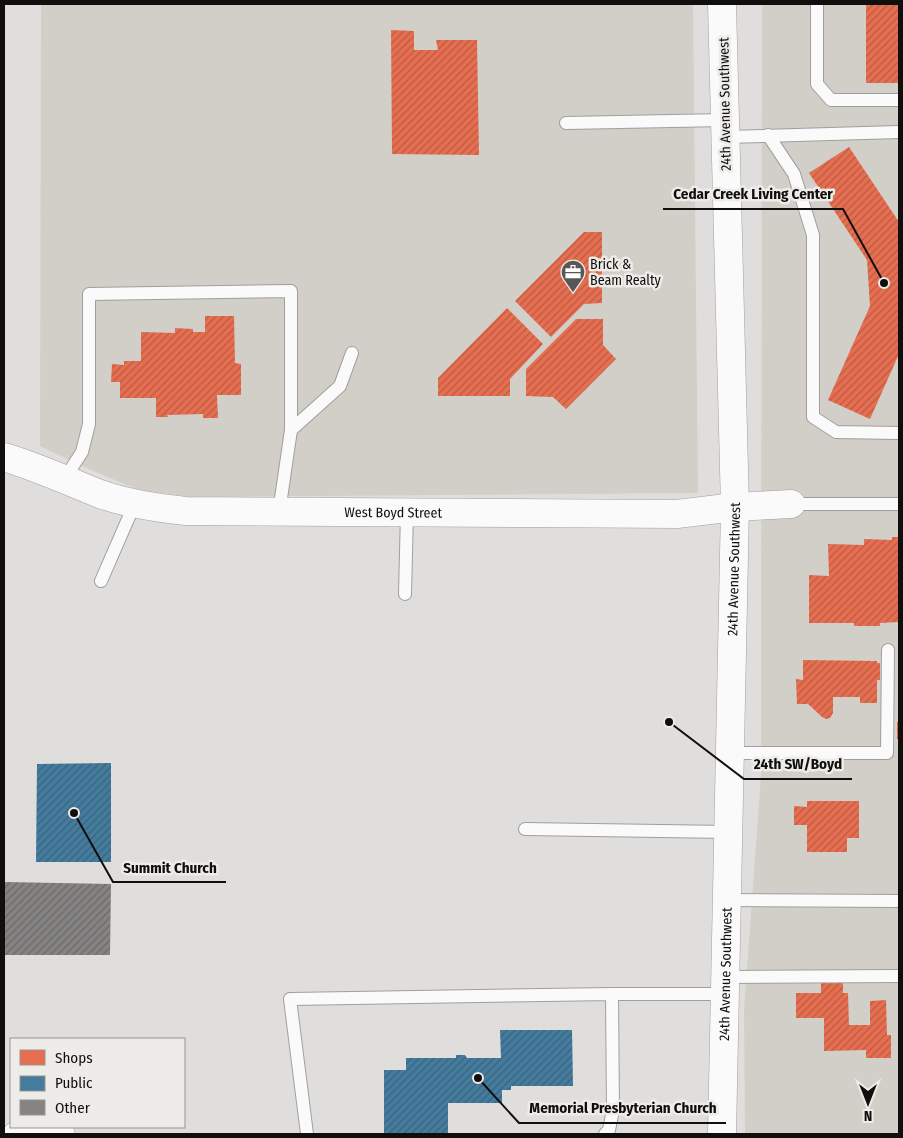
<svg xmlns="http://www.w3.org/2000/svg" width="903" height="1138" viewBox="0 0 903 1138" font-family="'Fira Sans Condensed',sans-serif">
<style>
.built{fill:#d2cfc8}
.shops{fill:url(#shops-hatch)}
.public{fill:url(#public-hatch)}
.building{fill:url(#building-hatch)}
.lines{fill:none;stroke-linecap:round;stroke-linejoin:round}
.lane-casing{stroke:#a09f9e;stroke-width:14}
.street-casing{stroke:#a09f9e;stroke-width:25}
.secondary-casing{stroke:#a09f9e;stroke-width:29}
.lane{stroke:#fafafa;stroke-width:12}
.street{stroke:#fafafa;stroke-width:24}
.secondary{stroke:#fafafa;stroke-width:28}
.labels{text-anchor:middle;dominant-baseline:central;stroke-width:5;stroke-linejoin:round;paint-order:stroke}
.street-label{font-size:14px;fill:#100f0e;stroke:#edece8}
.poi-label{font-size:14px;fill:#100f0e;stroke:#edece8;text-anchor:start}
.leader{fill:none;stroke:#100f0e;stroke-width:2}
.callout-dot{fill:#100f0e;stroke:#edece8;stroke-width:2}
.callout-label{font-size:15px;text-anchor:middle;font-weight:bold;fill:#100f0e;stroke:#edece8;stroke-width:5;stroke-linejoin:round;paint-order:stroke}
</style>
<defs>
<pattern id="shops-hatch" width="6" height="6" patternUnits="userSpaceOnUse" patternTransform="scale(1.25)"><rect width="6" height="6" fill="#e76f51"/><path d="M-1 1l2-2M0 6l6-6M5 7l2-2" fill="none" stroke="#ba5a42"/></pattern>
<pattern id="public-hatch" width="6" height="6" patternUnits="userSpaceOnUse" patternTransform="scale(1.25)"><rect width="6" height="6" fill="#457b9d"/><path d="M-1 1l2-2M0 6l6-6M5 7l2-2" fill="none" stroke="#38637e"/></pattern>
<pattern id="building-hatch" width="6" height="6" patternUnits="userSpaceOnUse" patternTransform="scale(1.25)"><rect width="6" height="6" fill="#858483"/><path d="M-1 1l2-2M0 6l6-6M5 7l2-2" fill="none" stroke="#6b6a6a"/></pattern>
</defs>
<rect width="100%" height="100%" fill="#dfdedc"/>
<g class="built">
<polygon points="41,4 693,4 698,493 192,497 139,490 91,470 40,446"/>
<polygon points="762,4 899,4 899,1134 745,1134 744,1009 761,776"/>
</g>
<g class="shops">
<rect x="866" y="4" width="33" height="79"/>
<polygon points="391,30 414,31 414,50 438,50 436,40 477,40 479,155 392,154"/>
<polygon points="849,147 899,222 899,354 870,419 828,400 870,306 867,260 809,173"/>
<polygon points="584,232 602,232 602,303 584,304 551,337 515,301"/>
<polygon points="507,308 543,344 510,379 510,396 438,396 438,378"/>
<polygon points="205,316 234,316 235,363 241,364 241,395 217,395 218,418 203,418 203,414 167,415 168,417 156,417 156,398 120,398 120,382 111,382 112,364 124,365 124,361 141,361 141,332 175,333 175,328 193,329 193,332 205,332"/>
<polygon points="576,319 603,319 603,345 616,359 566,409 553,397 526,396 526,369"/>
<polygon points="892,537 899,537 899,622 880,623 880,626 854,626 854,623 809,623 809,575 829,576 828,544 864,545 864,539 892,540"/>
<polygon points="803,660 877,661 877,663 880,663 880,680 877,680 877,703 860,703 860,697 833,697 833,713 830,718 826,719 822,717 808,704 797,704 796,679 803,680"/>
<rect x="897" y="722" width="2" height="17"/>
<polygon points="807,801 859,801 859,838 847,838 847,852 807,852 807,825 794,825 794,806 807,807"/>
<polygon points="821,974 843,974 843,993 848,993 849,1025 870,1025 870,1001 886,1000 887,1035 891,1035 891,1058 866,1058 866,1050 824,1051 824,1018 796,1018 796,993 821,993"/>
</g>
<g class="public">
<polygon points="111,763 111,862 36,862 37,764"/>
<polygon points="500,1030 572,1030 573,1086 511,1086 511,1090 502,1090 502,1103 448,1103 448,1134 384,1134 384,1070 406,1070 406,1058 456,1058 456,1055 465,1055 467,1058 501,1058"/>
</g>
<polygon class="building" points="4,882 111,884 110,955 4,955"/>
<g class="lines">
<defs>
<g id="lane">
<polyline points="817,4 817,84 831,100 899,100"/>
<polyline points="566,123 725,120"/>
<polyline points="768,135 794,174 813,235 813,417 836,432 899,433"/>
<polyline points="725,137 899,132"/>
<polyline points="291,430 340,386 352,353"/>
<polyline points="65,478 82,452 89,424 89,294 291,291 291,430 279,512"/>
<polyline points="791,504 899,504"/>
<polyline points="101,581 135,503"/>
<polyline points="405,594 407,512"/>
<polyline points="730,753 887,753 888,650"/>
<polyline points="525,829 728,832"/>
<polyline points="726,900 897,901"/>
<polyline points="725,977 899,976"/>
<polyline points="612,994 725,994"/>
<polyline points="307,1134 290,999 612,994 613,1110 609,1130 605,1134"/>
</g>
<polyline id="street" points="15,1134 36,1129 63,1134"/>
<g id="secondary">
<path id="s1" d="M4,457C37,467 68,481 100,494C128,504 157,508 186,511L677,514L735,507L791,504"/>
<path id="s2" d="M722,1134L735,507L722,4"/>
</g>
</defs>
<use href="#lane" class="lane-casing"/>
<use href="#street" class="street-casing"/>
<use href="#secondary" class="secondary-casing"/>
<use href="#lane" class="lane"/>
<use href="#street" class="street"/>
<use href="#secondary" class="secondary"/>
</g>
<defs>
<symbol id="office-pin" viewBox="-11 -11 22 30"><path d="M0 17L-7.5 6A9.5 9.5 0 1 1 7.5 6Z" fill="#585756" stroke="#edece8"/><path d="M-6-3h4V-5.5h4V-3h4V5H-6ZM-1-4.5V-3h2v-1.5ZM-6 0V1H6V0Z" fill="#fff"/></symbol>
</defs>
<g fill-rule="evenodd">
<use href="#office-pin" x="559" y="258" width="28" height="38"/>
</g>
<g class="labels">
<g class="street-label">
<text transform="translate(725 104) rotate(-91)">24th Avenue Southwest</text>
<text stroke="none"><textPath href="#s1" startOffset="398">West Boyd Street</textPath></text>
<text stroke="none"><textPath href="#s2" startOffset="565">24th Avenue Southwest</textPath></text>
<text stroke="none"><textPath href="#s2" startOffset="160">24th Avenue Southwest</textPath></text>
</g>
<g class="poi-label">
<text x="590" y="264">Brick &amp;<tspan x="590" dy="16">Beam Realty</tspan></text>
</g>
</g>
<path class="leader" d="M884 283L843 209H663M669 722L744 779H852M74 813L113 882H226M478 1078L519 1123H726"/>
<g class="callout-dot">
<circle cx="884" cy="283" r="5"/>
<circle cx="669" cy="722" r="5"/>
<circle cx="74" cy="813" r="5"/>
<circle cx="478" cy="1078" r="5"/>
</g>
<g class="callout-label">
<text x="753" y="199">Cedar Creek Living Center</text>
<text x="798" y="769">24th SW/Boyd</text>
<text x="170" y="873">Summit Church</text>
<text x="623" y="1113">Memorial Presbyterian Church</text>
</g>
<rect width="903" height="1138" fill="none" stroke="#100f0e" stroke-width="10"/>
<rect x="10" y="1038" width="175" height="90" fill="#edece8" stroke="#959491"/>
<rect x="20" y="1050" width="25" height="15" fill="#e76f51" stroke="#959491"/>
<text x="55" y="1063" font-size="15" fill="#100f0e">Shops</text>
<rect x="20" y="1076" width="25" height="15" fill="#457b9d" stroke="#959491"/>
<text x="55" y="1088" font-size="15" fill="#100f0e">Public</text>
<rect x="20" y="1100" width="25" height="15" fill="#858483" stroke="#959491"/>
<text x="55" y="1113" font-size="15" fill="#100f0e">Other</text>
<g transform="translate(868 1103) rotate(180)" stroke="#edece8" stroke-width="4" paint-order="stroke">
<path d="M0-4L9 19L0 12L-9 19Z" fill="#100f0e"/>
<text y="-8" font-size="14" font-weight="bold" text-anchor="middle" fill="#100f0e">N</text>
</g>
</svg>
